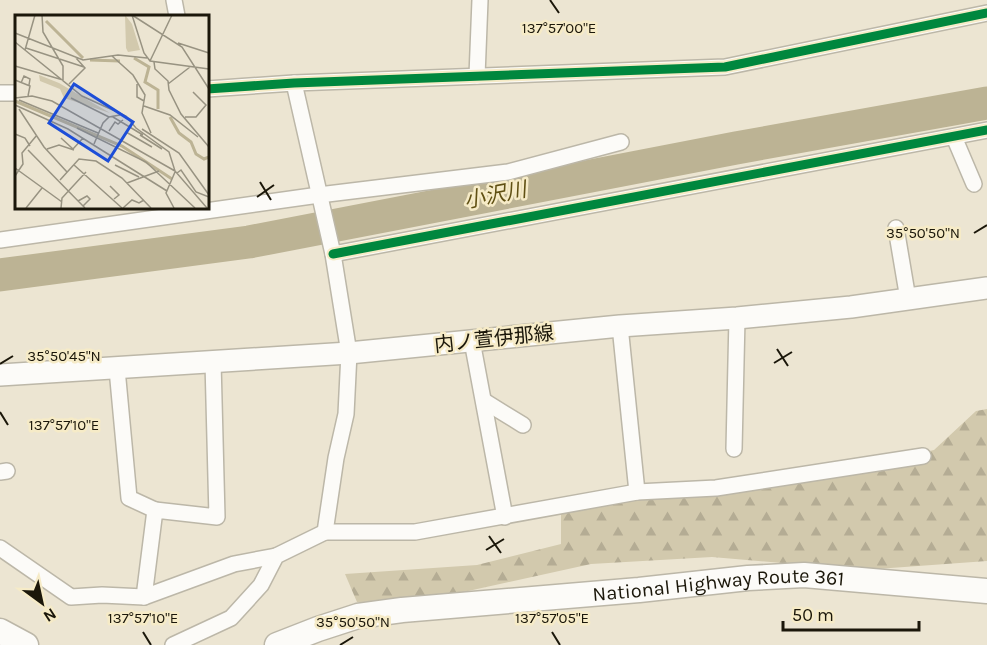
<svg xmlns="http://www.w3.org/2000/svg" width="987" height="645" viewBox="0 0 987 645" font-family="Karla,'Noto Sans JP',sans-serif">
<style>
.forest{fill:url(#forest-firs)}
.lines{fill:none;stroke-linecap:round;stroke-linejoin:round}
.river{stroke:#bcb394;stroke-width:33}
.minor-casing{stroke:#bcb7a8;stroke-width:18}
.secondary-casing{stroke:#bcb7a8;stroke-width:24}
.trunk-casing{stroke:#bcb7a8;stroke-width:27}
.minor{stroke:#fcfbf8;stroke-width:15}
.secondary{stroke:#fcfbf8;stroke-width:21}
.trunk{stroke:#fcfbf8;stroke-width:24}
.cycleway-casing{stroke:#f6ebc7;stroke-width:13}
.cycleway{stroke:#00873e;stroke-width:9}
.ticks{fill:none;stroke:#1b170a;stroke-width:2}
.labels{text-anchor:middle;dominant-baseline:central;stroke-width:5;stroke-linejoin:round;paint-order:stroke}
.street-label{font-size:20px;fill:#1b170a;stroke:#f6ebc7}
.water-label{font-size:21px;font-style:italic;fill:#605013;stroke:#f6ebc7}
.inset-river{fill:none;stroke:#bcb394;stroke-width:3}
.inset-road{fill:none;stroke:#989382;stroke-width:1.5}
.view{fill:#1d4ed8;fill-opacity:0.15;stroke:#1d4ed8;stroke-width:3}
.inset-edge{fill:none;stroke:#1b170a;stroke-width:3}
.ticks-label{font-size:15px;text-anchor:middle;fill:#1b170a;stroke:#f6ebc7;stroke-width:5;stroke-linejoin:round;paint-order:stroke}
</style>
<defs>
<pattern id="forest-firs" width="22" height="20" patternUnits="userSpaceOnUse" patternTransform="scale(1.5)"><rect width="22" height="20" fill="#d2c9ad"/><path d="M5 1l3.5 6h-7zM16 11l3.5 6h-7z" fill="#b4ac94"/></pattern>
</defs>
<rect width="100%" height="100%" fill="#ece5d2"/>
<polygon class="forest" points="987,409 987,561 863,570 712,557 591,564 423,601 357,602 345,574 477,565 561,544 561,514 589,499 746,492 934,450 976,411"/>
<g class="lines">
<polyline class="river" points="0,275 249,242 736,148 987,103"/>
<defs>
<g id="minor">
<polyline points="174,0 177,16"/>
<polyline points="477,76 480,0"/>
<polyline points="207,89 294,83 725,67 987,13"/>
<polyline points="0,93 16,93"/>
<polyline points="954,137 974,184"/>
<polyline points="896,228 908,299"/>
<polyline points="0,240 319,195 508,172 621,142"/>
<polyline points="333,254 987,130"/>
<polyline points="620,326 637,492"/>
<polyline points="472,341 505,517"/>
<polyline points="117,369 129,498 155,510"/>
<polyline points="484,401 523,425"/>
<polyline points="734,449 737,318"/>
<polyline points="0,472 7,471"/>
<polyline points="325,532 415,532 637,492 716,488 923,456"/>
<polyline points="0,548 71,597 102,595 144,597 234,564 276,556"/>
<polyline points="144,597 155,510 217,517 213,362"/>
<polyline points="173,645 231,618 261,585 276,556 325,532 336,458 346,414 349,353 333,254 294,83"/>
</g>
<polyline id="secondary" points="0,375 349,353 620,326 737,318 851,307 987,288"/>
<g id="trunk">
<polyline points="0,631 26,645"/>
<path id="s1" d="M277,645L318,629L358,616L402,610L639,590L748,578L804,575L987,591"/>
</g>
</defs>
<use href="#minor" class="minor-casing"/>
<use href="#secondary" class="secondary-casing"/>
<use href="#trunk" class="trunk-casing"/>
<use href="#minor" class="minor"/>
<use href="#secondary" class="secondary"/>
<use href="#trunk" class="trunk"/>
<defs>
<g id="cycleway">
<polyline points="207,89 294,83 725,67 987,13"/>
<polyline points="333,254 987,130"/>
</g>
</defs>
<use href="#cycleway" class="cycleway-casing"/>
<use href="#cycleway" class="cycleway"/>
</g>
<path class="ticks" d="M550,0L559,13M260,182L271,200M257,197L274,185M974,233L987,225M777,349L788,366M774,363L792,352M0,364L13,356M0,412L8,425M489,536L501,553M486,550L504,539M143,632L151,645M552,632L560,645M340,645L353,637"/>
<g class="labels">
<g class="street-label">
<text transform="translate(494 339) rotate(-6)">内ノ萱伊那線</text>
<text stroke="none"><textPath href="#s1" startOffset="448">National Highway Route 361</textPath></text>
</g>
<g class="water-label">
<text transform="translate(495 195) rotate(-11)">小沢川</text>
</g>
</g>
<g transform="translate(15 15)">
<rect width="194" height="194" fill="#ece5d2"/>
<path d="M110,0L117,9L125,35L113,37L111,33ZM24,60L44,68L95,98L49,83L45,74L25,66Z" fill="#d2c9ad"/>
<path class="inset-river" d="M31,6L68,43M119,43L134,52L130,67L143,75V94M75,45L105,46M0,86L107,131L157,164M155,102L164,118L176,127L181,139L189,144L194,142"/>
<path class="inset-road" d="M117,0L129,38L135,46L194,54M117,0L167,32L194,74M0,18L68,45L103,40L132,43M0,27L67,81L111,101L121,113L154,137L160,156L192,193M163,28L194,38M11,33L69,52M10,35L20,0M97,41L118,60L130,80L127,98L136,118M135,46L157,0M139,47L140,54L153,66L154,75L166,99L194,132M0,51L48,65V51L28,17L27,0M0,65L15,71L13,81M6,68L9,61L15,64L14,70M54,69L70,53L61,43M122,69V82L129,86M153,69L175,52M0,83L17,81L37,86L160,156M56,83L94,102M4,85L83,118M0,90L53,114L152,176M129,91L155,100L183,122M4,94L29,132L52,157M98,102L128,120M170,102H181L191,90L178,77M62,113L131,147L180,193M127,114L164,138L194,180M94,116L100,107L103,109L108,105M111,117L137,132M0,119L10,123L15,131M125,120L147,134M46,123L58,134L68,123M79,129L88,108L94,102L105,100M32,134L44,130L59,135M13,135L70,193M59,150L107,193M100,150L124,162M0,153L47,187M162,158L166,155L181,177L194,182M0,161L8,149L7,138L22,120M45,165L64,144L81,146L107,163L136,193M112,168L144,156M95,171L104,180L99,184M63,186L72,181L75,184L68,191M11,193L27,173M46,193L47,183L71,157M108,193L117,185L124,188L129,185M159,193L151,178L160,157"/>
<path class="view" d="M59,69L118,107L93,146L34,108Z"/>
<rect width="194" height="194" class="inset-edge"/>
</g>
<g class="ticks-label">
<text x="559" y="33">137°57'00"E</text>
<text x="923" y="238">35°50'50"N</text>
<text x="64" y="361">35°50'45"N</text>
<text x="64" y="430">137°57'10"E</text>
<text x="143" y="623">137°57'10"E</text>
<text x="552" y="623">137°57'05"E</text>
<text x="353" y="627">35°50'50"N</text>
</g>
<g transform="translate(42 603) rotate(147)" stroke="#f6ebc7" stroke-width="4.5" paint-order="stroke">
<path d="M0-4.5L10 22L0 15L-10 22Z" fill="#1b170a"/>
<text y="-9" font-size="16" font-weight="bold" text-anchor="middle" fill="#1b170a">N</text>
</g>
<path d="M783 621v9h136v-9" fill="none" stroke="#1b170a" stroke-width="3"/>
<text x="792" y="621" font-size="18" fill="#1b170a" stroke="#f6ebc7" stroke-width="4.5" paint-order="stroke">50 m</text>
</svg>
